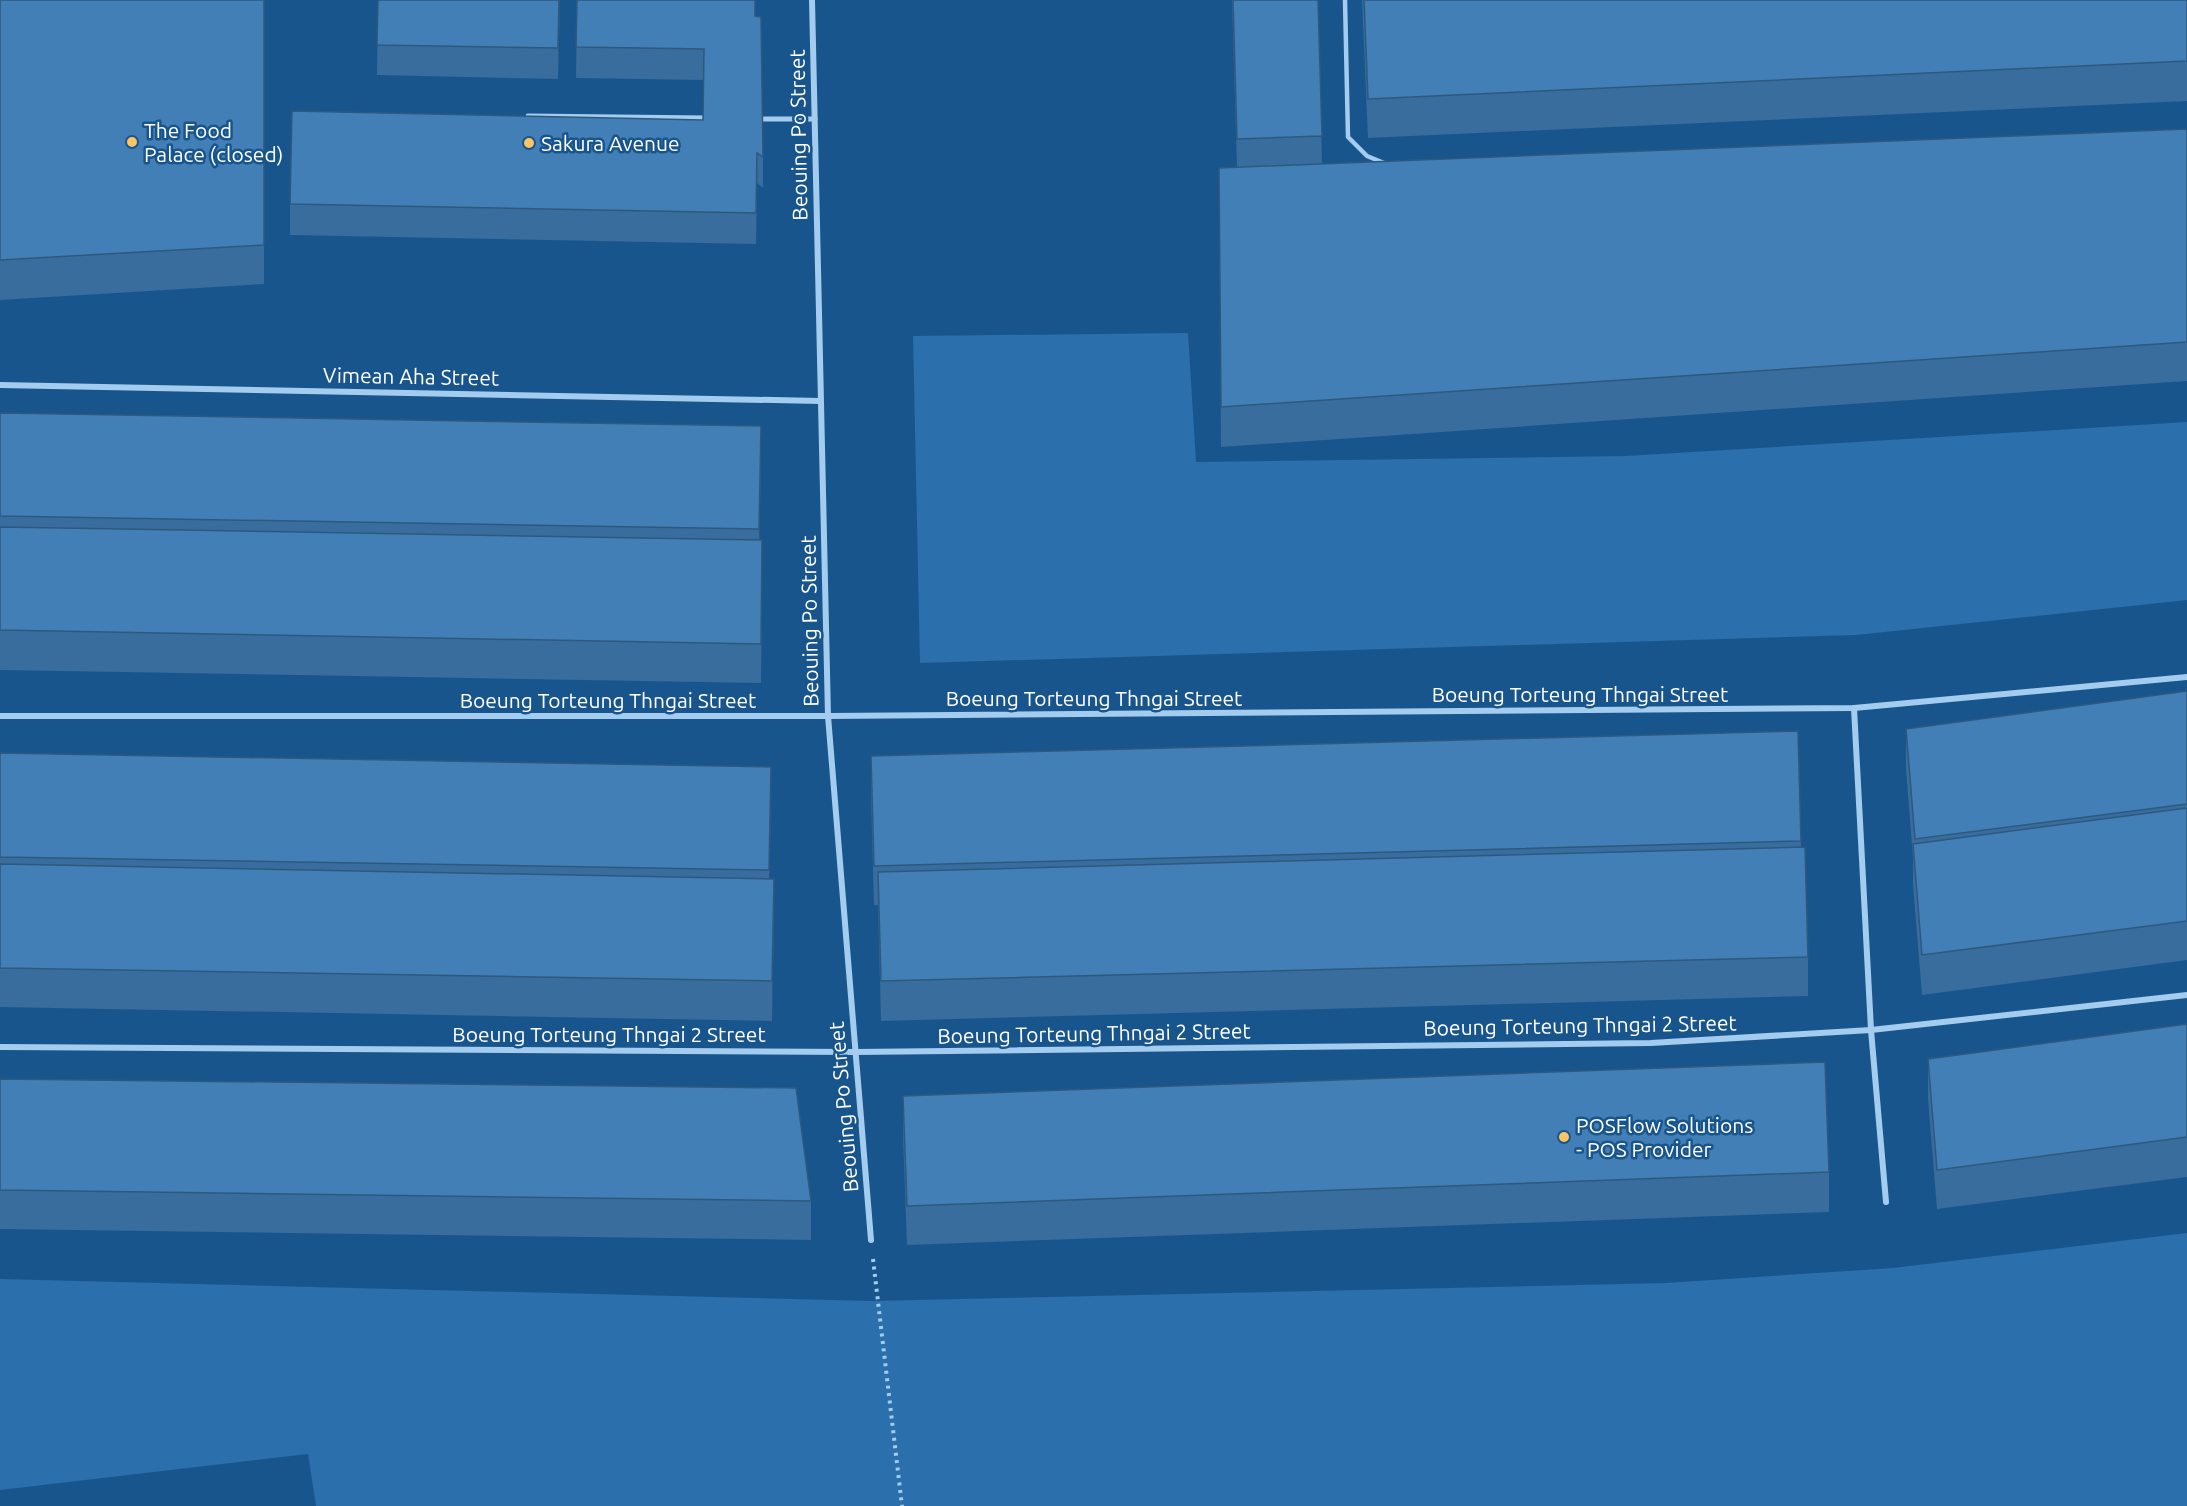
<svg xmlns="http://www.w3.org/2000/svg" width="2187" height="1506" viewBox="0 0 2187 1506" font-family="Ubuntu,sans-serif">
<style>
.green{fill:#2b6fac}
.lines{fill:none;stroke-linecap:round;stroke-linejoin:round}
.path{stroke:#a4ccee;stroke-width:4;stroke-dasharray:3 4.5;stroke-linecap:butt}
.service{stroke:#a4ccee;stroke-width:4.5}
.pedestrian{stroke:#a4ccee;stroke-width:5}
.minor{stroke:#a4ccee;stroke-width:6}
.wall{fill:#386d9d}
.shaded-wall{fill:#2e597f}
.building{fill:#417fb6;stroke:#2e597f;stroke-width:1.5}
.poi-dot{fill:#ffc462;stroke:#18558d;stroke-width:2}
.labels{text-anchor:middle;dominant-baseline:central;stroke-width:5;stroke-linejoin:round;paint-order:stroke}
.poi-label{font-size:21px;fill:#fff;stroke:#18558d;text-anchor:start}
.street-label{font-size:21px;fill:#fff;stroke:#18558d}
</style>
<rect width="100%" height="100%" fill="#18558d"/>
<g class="green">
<polygon points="1188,333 1196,462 1626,456 2187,422 2187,600 1856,635 920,663 913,336"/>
<polygon points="2187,1233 2187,1506 316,1506 308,1454 0,1490 0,1279 871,1301 1666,1283 1893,1268"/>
</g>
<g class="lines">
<polyline class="path" points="873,1259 902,1506"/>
<polyline class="service" points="1345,0 1348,137 1367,156 1384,163"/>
<g class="pedestrian">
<polyline points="528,116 708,118"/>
<polyline points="756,119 815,119"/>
</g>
<g class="minor">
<polyline points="812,0 828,716 871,1240"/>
<polyline points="0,385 820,401"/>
<polyline points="1854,708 1871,1030 1886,1202"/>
<polyline points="0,716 828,716 1854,708 2187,677"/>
<polyline points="0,1047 855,1052 1651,1043 1871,1030 2187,995"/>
</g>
</g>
<g class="wall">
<polygon points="0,0 264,0 264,284 0,300"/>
<polygon points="378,0 560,0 558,79 377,75"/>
<polygon points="577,0 755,16 763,157 763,188 757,183 756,244 290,235 290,204 703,120 703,80 576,78"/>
<polygon points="1232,0 1318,0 1322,164 2187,129 2187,381 1221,447 1219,168 1237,167"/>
<polygon points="1362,0 2187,0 2187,101 1368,138"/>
<polygon points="0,413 761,466 759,540 762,580 761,683 0,670"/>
<polygon points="2187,691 2187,960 1922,995 1913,884 1913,858 1906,768 1906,729"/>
<polygon points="1798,731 1801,847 1808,957 1808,996 881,1021 878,905 874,905 871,796 871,756"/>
<polygon points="0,753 771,807 769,878 774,918 772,1021 0,1007"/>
<polygon points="2187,1024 2187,1177 1937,1209 1928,1098 1928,1059"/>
<polygon points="0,1079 811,1201 811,1240 0,1229"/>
<polygon points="903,1096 1829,1172 1829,1212 907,1245 903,1136"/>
</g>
<g class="shaded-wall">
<polygon points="559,0 560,0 558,79 558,48"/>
<polygon points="761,426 761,466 759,569 759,529"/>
<polygon points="762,540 762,580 761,683 761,644"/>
<polygon points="771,767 771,807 769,910 769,870"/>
<polygon points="774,879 774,918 772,1021 772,981"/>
</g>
<g class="building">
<polygon points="0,0 264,0 264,245 0,260"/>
<polygon points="378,0 559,0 558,48 377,45"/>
<polygon points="577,0 755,0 755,16 761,17 763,157 757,153 756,213 290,204 292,111 703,120 704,49 576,47"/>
<polygon points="1233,0 1318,0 1322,136 1237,139"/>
<polygon points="1364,0 2187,0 2187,61 1368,99"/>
<polygon points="2187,129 2187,342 1221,407 1219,168"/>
<polygon points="0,413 761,426 759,529 0,516"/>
<polygon points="0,527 762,540 761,644 0,630"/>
<polygon points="2187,691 2187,804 1915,839 1906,729"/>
<polygon points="1798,731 1801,841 874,866 871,756"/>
<polygon points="0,753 771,767 769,870 0,857"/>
<polygon points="2187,808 2187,921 1922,955 1913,844"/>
<polygon points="1805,847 1808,957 881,981 878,872"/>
<polygon points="0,864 774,879 772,981 0,968"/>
<polygon points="2187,1024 2187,1137 1937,1170 1928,1059"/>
<polygon points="1825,1062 1829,1172 907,1206 903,1096"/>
<polygon points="0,1079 796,1088 811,1201 0,1190"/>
</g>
<g class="poi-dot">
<circle cx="132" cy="142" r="6"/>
<circle cx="529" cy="143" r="6"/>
<circle cx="1564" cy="1137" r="6"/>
</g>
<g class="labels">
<g class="poi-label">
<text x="144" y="130">The Food<tspan x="144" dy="24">Palace (closed)</tspan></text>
<text x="541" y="143">Sakura Avenue</text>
<text x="1576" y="1125">POSFlow Solutions<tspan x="1576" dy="24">- POS Provider</tspan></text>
</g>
<g class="street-label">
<text transform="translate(798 135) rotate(-91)">Beouing Po Street</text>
<text transform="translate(411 376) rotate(1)">Vimean Aha Street</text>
<text transform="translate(809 621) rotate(-91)">Beouing Po Street</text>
<text x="1580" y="694">Boeung Torteung Thngai Street</text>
<text x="1094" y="698">Boeung Torteung Thngai Street</text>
<text x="608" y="700">Boeung Torteung Thngai Street</text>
<text transform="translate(1580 1025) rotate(-1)">Boeung Torteung Thngai 2 Street</text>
<text transform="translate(1094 1033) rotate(-1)">Boeung Torteung Thngai 2 Street</text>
<text x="609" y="1034">Boeung Torteung Thngai 2 Street</text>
<text transform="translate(843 1107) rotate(-95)">Beouing Po Street</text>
</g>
</g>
</svg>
